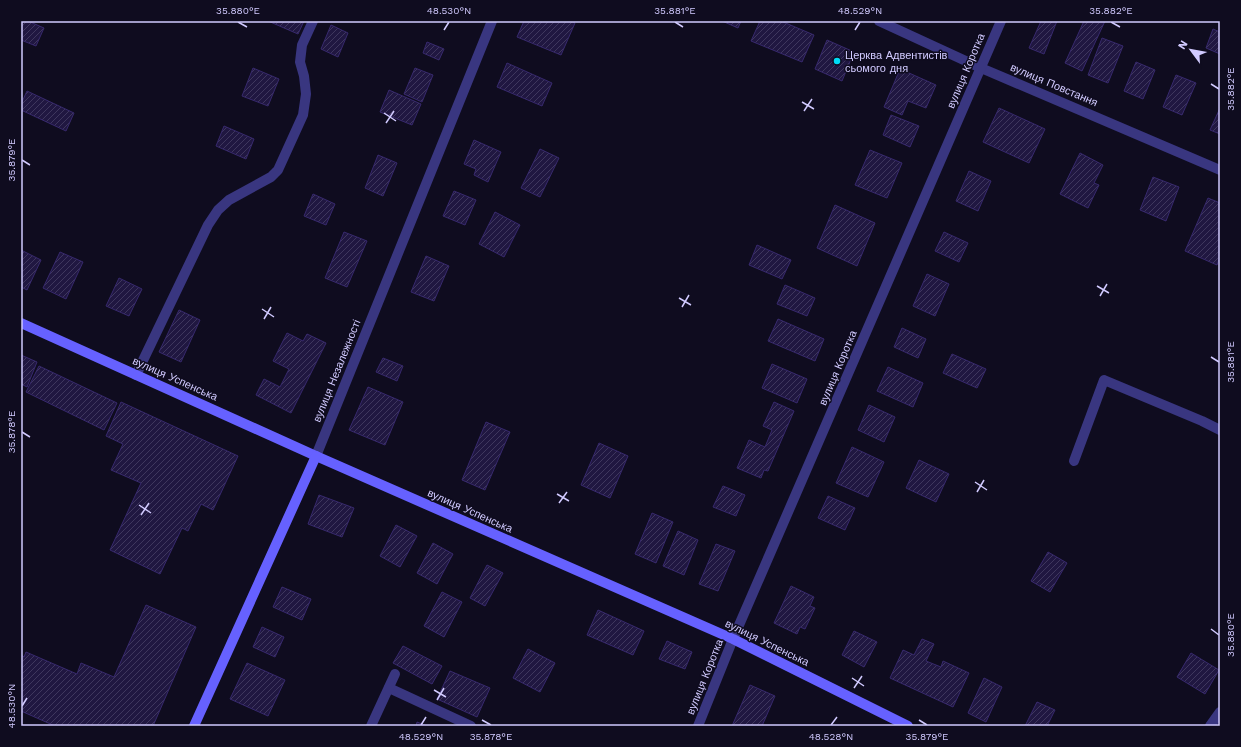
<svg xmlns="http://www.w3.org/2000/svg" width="1241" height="747" viewBox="0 0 1241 747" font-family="'Work Sans',sans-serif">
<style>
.building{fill:url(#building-hatch);stroke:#37296d}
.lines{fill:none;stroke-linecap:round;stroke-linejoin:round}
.lane{stroke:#393680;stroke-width:10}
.street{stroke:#393680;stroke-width:10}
.secondary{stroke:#6661ff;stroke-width:10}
.ticks{fill:none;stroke:#d1caff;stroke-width:1.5}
.poi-dot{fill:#00dbf5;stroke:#0f0c1f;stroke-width:1.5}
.labels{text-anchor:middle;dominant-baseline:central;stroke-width:3;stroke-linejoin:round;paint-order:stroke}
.poi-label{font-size:11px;fill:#d1caff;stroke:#0f0c1f;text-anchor:start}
.street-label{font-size:11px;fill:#d1caff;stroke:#0f0c1f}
.neatline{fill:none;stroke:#d1caff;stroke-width:1.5}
.ticks-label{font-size:10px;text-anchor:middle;fill:#d1caff}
</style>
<defs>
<pattern id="building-hatch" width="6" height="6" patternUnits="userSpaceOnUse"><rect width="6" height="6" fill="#201741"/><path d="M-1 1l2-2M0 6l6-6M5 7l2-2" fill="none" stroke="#3f375e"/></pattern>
</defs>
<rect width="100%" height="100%" fill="#0f0c1f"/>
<g class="building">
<polygon points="21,21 28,21 44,28 36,46 21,40"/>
<polygon points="268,21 304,21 298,34"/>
<polygon points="524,21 570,21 575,23 561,55 517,37"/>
<polygon points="722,21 741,21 738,28"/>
<polygon points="760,21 781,21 814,35 802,62 751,41"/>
<polygon points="1041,21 1057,21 1044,54 1029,48"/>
<polygon points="1084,21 1105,21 1082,71 1065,63"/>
<polygon points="331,25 348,33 338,57 321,49"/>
<polygon points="1213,29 1220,32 1220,54 1206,48"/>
<polygon points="1102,38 1123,46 1108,83 1088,75"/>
<polygon points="827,40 854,52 842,81 815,69"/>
<polygon points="427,42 444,49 439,60 423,53"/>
<polygon points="1136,62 1155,70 1143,99 1124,91"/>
<polygon points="507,63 552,83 542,106 497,87"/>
<polygon points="253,68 279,79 268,106 242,96"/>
<polygon points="415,68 433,75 422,102 404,94"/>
<polygon points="900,69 936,85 926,108 908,101 902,115 884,107"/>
<polygon points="1176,75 1196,83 1182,115 1163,107"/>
<polygon points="389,90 421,104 412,125 380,112"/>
<polygon points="27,91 74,113 66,131 21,110 21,104"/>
<polygon points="999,108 1045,129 1029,163 983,142"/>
<polygon points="1220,108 1220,134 1210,130"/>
<polygon points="891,115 919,126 910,147 883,135"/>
<polygon points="224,126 254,139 246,159 216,146"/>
<polygon points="474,140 501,152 488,182 474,175 476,169 464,164"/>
<polygon points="540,149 559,158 540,197 521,188"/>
<polygon points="870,150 902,163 887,198 855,185"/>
<polygon points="1080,153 1103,165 1094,183 1099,185 1088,208 1060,194"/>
<polygon points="378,155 397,163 383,196 365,188"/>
<polygon points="969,171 991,181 978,211 956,201"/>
<polygon points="1153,177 1179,187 1166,221 1140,210"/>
<polygon points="454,191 476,200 465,225 443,216"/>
<polygon points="313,194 335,204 326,225 304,216"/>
<polygon points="1208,198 1220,203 1220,257 1217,265 1185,251"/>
<polygon points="835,205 875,223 857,266 817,248"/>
<polygon points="495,212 520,225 504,257 479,244"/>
<polygon points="344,232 367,241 347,287 325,278"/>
<polygon points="944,232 968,243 959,262 935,251"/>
<polygon points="757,245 791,260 782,279 749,265"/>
<polygon points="21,250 41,260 27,290 21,287"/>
<polygon points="60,252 83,262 66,299 43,288"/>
<polygon points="426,256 449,266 434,301 411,292"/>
<polygon points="927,274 949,284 935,316 913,306"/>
<polygon points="119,278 142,289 129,316 106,306"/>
<polygon points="785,285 815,298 807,316 777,304"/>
<polygon points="179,310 200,320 181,362 159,352"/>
<polygon points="778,319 824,339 815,361 768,341"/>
<polygon points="902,328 926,339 918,358 894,347"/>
<polygon points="287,333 303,341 307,334 326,343 291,413 256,395 264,379 280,387 289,369 273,361"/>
<polygon points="952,354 986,369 977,388 943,373"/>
<polygon points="21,355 37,362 27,387 21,384"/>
<polygon points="383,358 403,366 397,381 376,372"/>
<polygon points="772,364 807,379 797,403 762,388"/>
<polygon points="39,366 117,403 104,430 26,392"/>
<polygon points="888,367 923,383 913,407 877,391"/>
<polygon points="368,387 403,402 385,445 349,430"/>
<polygon points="121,402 238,456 213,510 201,504 188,531 182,528 160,574 110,550 141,483 111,470 123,444 106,436"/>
<polygon points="774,402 794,411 768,471 764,470 761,478 737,468 749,440 765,447 772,430 763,426"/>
<polygon points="869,405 895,417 884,442 858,430"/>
<polygon points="486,422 510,432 485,490 462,480"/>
<polygon points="599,443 628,456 610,498 581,485"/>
<polygon points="852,447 884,462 868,497 836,483"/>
<polygon points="919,460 949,474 936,502 906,488"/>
<polygon points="723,486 745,495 736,516 713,507"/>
<polygon points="319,495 354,508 342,537 308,524"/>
<polygon points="828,496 855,508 845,530 818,518"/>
<polygon points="652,513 673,522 656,563 635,554"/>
<polygon points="396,525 417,536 400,567 380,556"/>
<polygon points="678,531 698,540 684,575 663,566"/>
<polygon points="433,543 453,554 437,584 417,573"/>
<polygon points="716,544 735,551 718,591 699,584"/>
<polygon points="1048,552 1067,563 1050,592 1031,581"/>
<polygon points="487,565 503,573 485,606 470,598"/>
<polygon points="791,586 814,597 810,606 815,608 805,629 800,627 797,634 774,623"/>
<polygon points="282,587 311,599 302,620 273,607"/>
<polygon points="442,592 462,602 444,637 424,626"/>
<polygon points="146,605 196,627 153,726 55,726 21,711 21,655 24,657 26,652 77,674 81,663 114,677"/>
<polygon points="598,610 644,631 633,655 587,635"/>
<polygon points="262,627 284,637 275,657 253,647"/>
<polygon points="854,631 877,642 864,667 842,655"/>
<polygon points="922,639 934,644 926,661 941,667 943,661 969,673 953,707 890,678 903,650 914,655"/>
<polygon points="667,641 692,652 685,669 659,659"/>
<polygon points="403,646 442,666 432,684 393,663"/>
<polygon points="528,649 555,663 540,692 513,678"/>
<polygon points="1191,653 1219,670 1205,694 1177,677"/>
<polygon points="247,663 285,680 268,716 230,699"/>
<polygon points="450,671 490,688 477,717 437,699"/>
<polygon points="984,678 1002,687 986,722 968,713"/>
<polygon points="750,685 775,696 762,726 732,726"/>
<polygon points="1037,702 1055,710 1047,726 1025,726"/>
<polygon points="417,722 427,726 416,726"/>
</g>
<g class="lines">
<g class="lane">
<polyline points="136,375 208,225 218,210 229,200 271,177 278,170 303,115 306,94 304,76 300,62 302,45 313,21"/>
<polyline points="389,688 471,726"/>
<polyline points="371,726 395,674"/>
</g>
<g class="street">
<polyline points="879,21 981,68 1220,170"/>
<polyline points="316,456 492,21"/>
<polyline points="1074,461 1104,380 1202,421 1220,430"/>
<polyline points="698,726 733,639 1001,21"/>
<polyline points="1210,726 1220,712"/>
</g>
<g class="secondary">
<polyline points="21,323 316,456 733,639 908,726"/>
<polyline points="194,726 316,456"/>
</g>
</g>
<path class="ticks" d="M238,22L247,27M675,22L683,27M1111,22L1120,27M444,30L449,22M855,30L860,22M1211,84L1219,89M802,102L814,109M804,111L812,99M384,113L396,121M386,123L394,111M22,160L30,165M1097,286L1109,293M1100,296L1107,284M679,298L691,305M682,307L689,295M262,309L274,317M264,319L271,307M1211,357L1219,362M22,432L30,437M975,482L987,490M977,492L984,480M557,494L569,501M559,503L567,492M139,505L151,513M141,515L149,503M1211,629L1219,635M852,678L864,686M854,688L862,676M434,690L446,697M437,700L444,688M22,706L27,698M482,720L491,725M919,720L927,725M421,725L426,717M831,725L837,717"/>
<circle class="poi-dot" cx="837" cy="61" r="4"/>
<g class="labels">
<g class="poi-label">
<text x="845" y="55">Церква Адвентистів<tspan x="845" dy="13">сьомого дня</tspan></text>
</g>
<g class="street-label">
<text transform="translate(966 71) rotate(-67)">вулиця Коротка</text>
<text transform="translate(1054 85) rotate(23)">вулиця Повстання</text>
<text transform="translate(838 368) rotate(-67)">вулиця Коротка</text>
<text transform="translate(337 371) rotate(-68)">вулиця Незалежності</text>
<text transform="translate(175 379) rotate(24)">вулиця Успенська</text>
<text transform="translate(470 511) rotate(24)">вулиця Успенська</text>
<text transform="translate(767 643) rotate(26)">вулиця Успенська</text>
<text transform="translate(705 677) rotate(-68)">вулиця Коротка</text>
</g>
</g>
<rect width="1241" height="747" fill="none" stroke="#0f0c1f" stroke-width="44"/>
<g transform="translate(1191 50) rotate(302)" stroke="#0f0c1f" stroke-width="3" paint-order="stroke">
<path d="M0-3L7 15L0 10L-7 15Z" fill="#d1caff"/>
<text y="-6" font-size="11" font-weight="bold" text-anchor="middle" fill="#d1caff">N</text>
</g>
<rect x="22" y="22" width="1197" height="703" class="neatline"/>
<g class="ticks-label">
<text x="238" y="14">35.880°E</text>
<text x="449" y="14">48.530°N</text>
<text x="675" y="14">35.881°E</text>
<text x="860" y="14">48.529°N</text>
<text x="1111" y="14">35.882°E</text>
<text transform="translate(1230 89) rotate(-90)" y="4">35.882°E</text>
<text transform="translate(11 160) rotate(-90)" y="4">35.879°E</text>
<text transform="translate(1230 362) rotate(-90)" y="4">35.881°E</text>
<text transform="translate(11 432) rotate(-90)" y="4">35.878°E</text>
<text transform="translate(1230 635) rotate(-90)" y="4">35.880°E</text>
<text transform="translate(11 706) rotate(-90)" y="4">48.530°N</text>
<text x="421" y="740">48.529°N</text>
<text x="491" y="740">35.878°E</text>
<text x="831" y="740">48.528°N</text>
<text x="927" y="740">35.879°E</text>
</g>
</svg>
